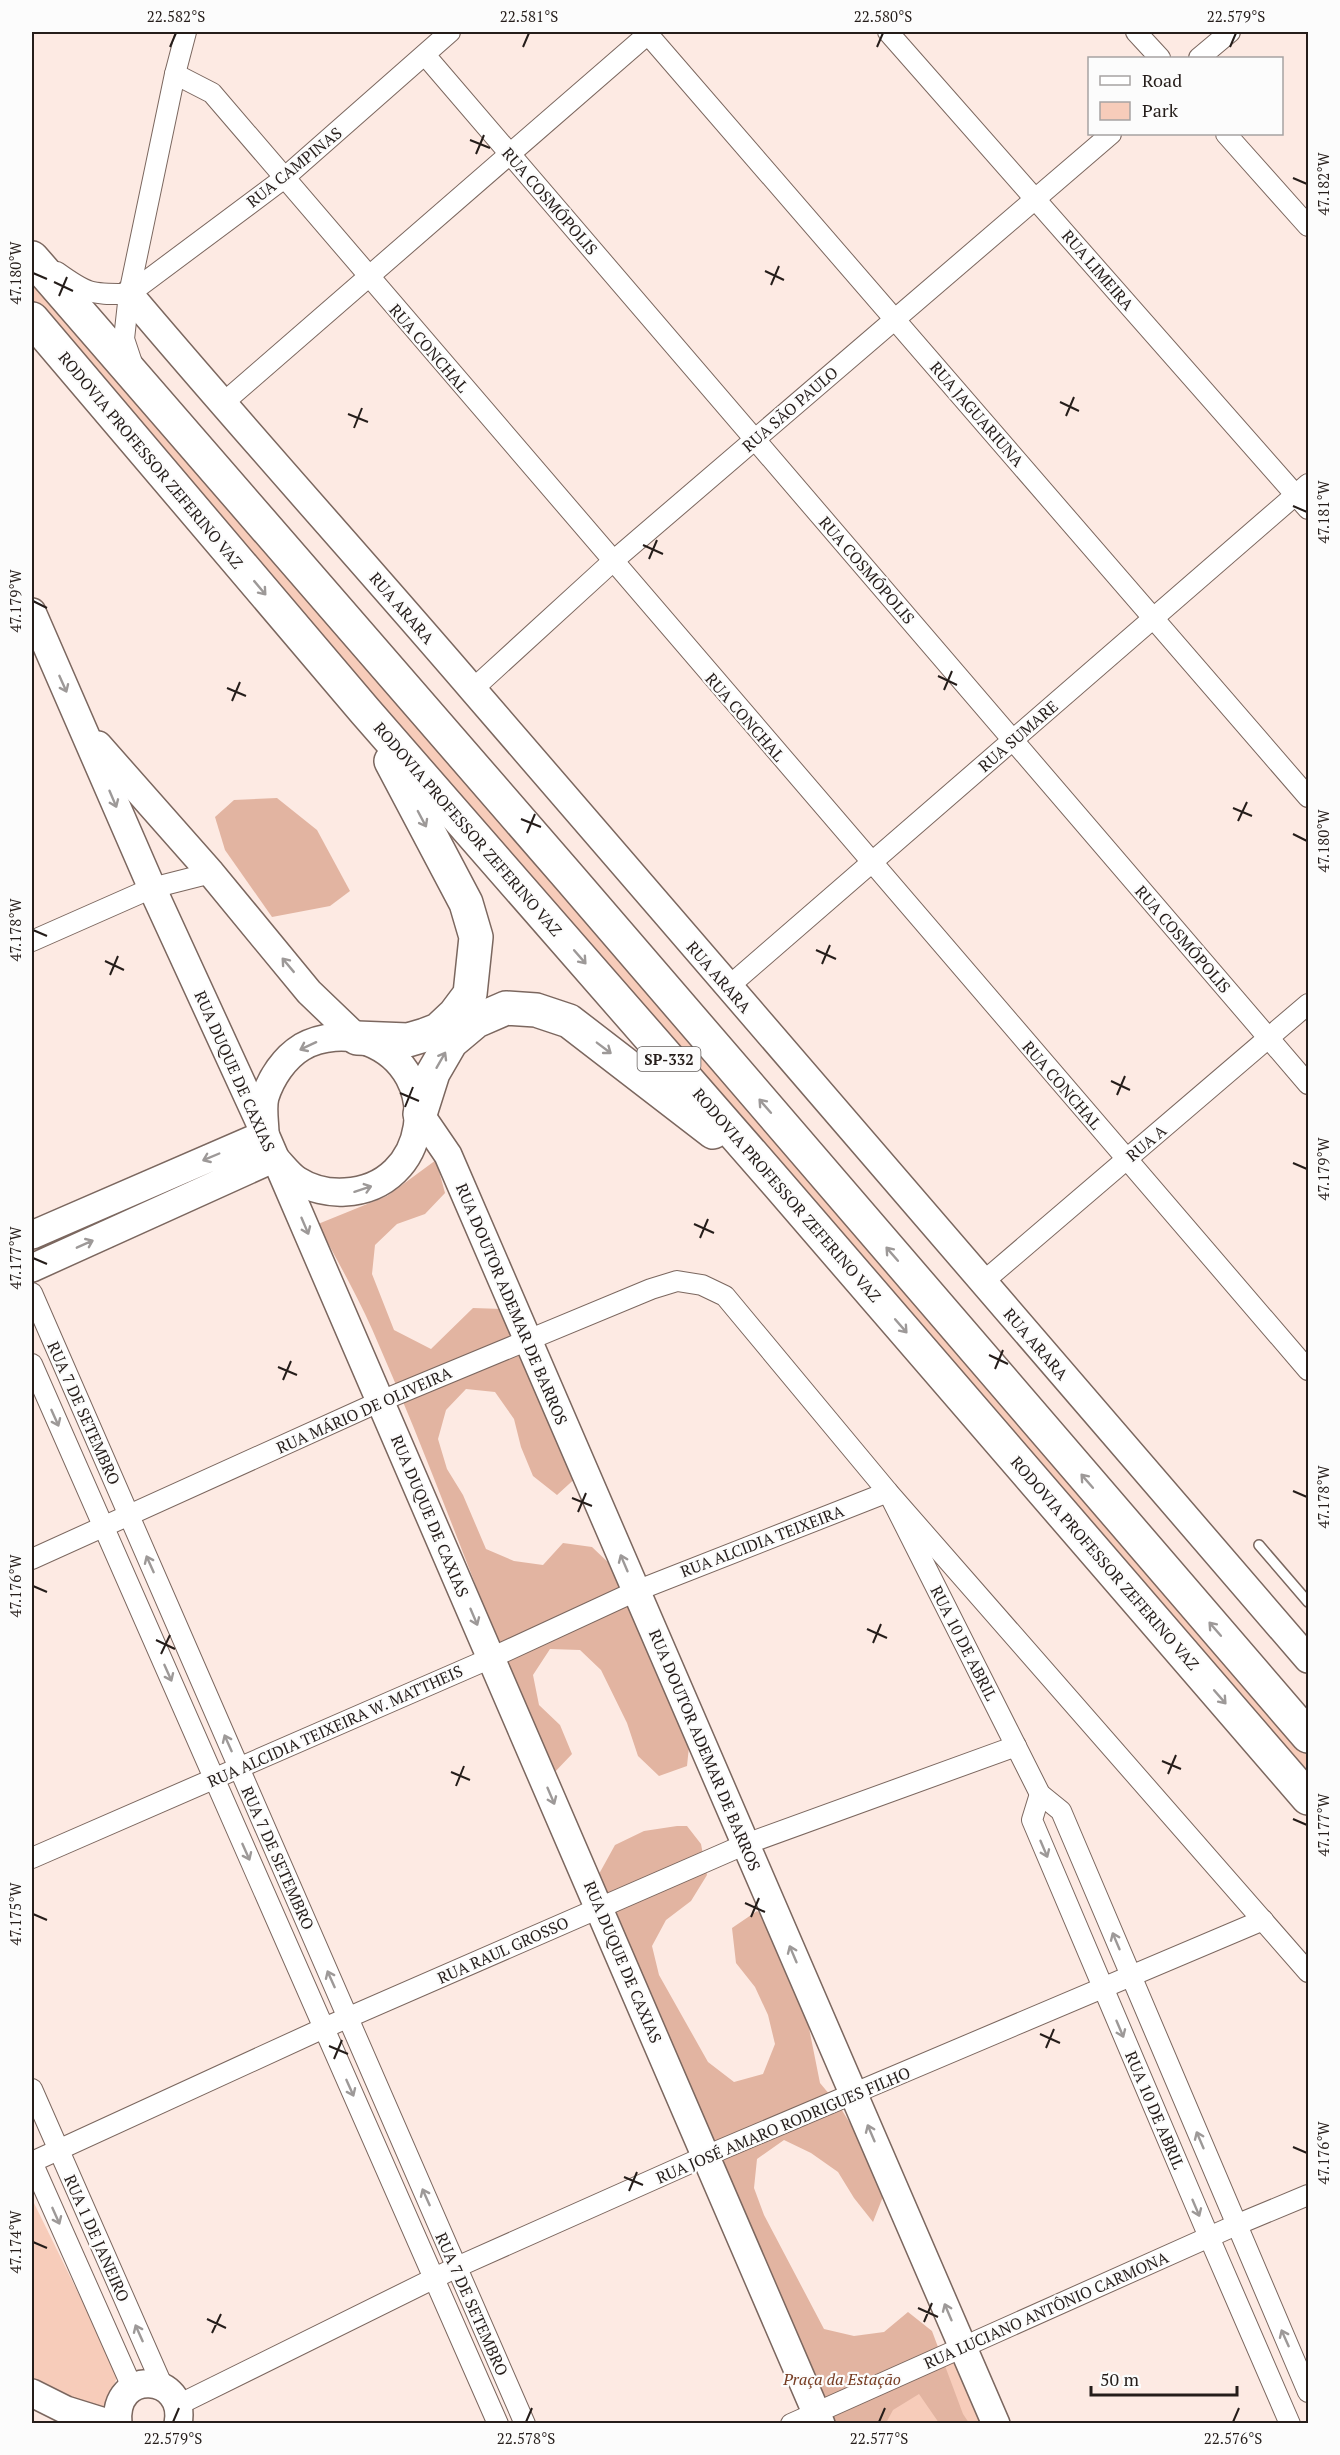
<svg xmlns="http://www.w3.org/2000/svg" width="1340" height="2455" viewBox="0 0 1340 2455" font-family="'PT Serif',serif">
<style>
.green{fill:#f7ccba}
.forest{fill:#e2b4a1}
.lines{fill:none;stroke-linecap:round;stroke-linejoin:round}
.lane-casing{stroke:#7b675f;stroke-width:12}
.street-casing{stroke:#7b675f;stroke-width:22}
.secondary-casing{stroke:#7b675f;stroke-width:30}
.highway-casing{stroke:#7b675f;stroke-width:36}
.lane{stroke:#fff;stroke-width:9}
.street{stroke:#fff;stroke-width:20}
.secondary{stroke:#fff;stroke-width:27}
.highway{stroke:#fff;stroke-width:33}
.oneway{stroke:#9d9998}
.ticks{fill:none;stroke:#251d1a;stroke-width:2}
.labels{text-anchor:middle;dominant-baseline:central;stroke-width:4.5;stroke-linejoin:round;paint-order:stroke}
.shield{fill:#fcfcfc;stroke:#66605e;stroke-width:1.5}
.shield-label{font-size:15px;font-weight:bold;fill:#251d1a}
.street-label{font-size:16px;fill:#251d1a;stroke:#fcfcfc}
.park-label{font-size:16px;font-style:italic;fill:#763c22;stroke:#fcfcfc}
.neatline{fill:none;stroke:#251d1a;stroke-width:2}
.ticks-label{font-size:15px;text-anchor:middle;fill:#251d1a}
</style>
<rect width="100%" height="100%" fill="#fdeae3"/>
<g class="green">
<polygon points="32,274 1308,1753 1308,1778 32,303"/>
<polygon points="32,2199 118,2374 106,2408 53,2400 32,2389"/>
<polygon points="959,2355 985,2423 825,2423"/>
</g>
<g class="forest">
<polygon points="277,798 317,830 350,891 330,906 272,917 225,850 215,817 234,800"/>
<path d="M436,1160L445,1193L425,1214L397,1224L375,1245L372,1274L394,1330L431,1349L473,1308L503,1309L580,1474L557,1495L533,1476L521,1447L514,1419L495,1392L466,1389L446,1410L438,1439L447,1469L463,1495L486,1549L514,1561L543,1565L563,1543L592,1547L613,1567L690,1737L687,1766L659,1776L638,1756L627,1723L601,1670L580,1650L550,1649L533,1675L539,1705L560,1725L572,1754L552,1775C489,1628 437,1476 372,1329C356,1293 336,1259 318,1224L387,1196Z"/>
<polygon points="677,1826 687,1826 701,1844 707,1875 691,1901 666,1920 652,1946 659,1975 708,2062 734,2082 763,2074 775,2044 768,2015 755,1987 736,1963 732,1928 757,1911 779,1931 807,2018 820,2083 840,2107 875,2164 884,2194 873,2222 854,2198 838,2172 811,2153 784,2140 757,2159 754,2188 764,2215 824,2329 854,2336 884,2332 908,2312 932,2331 963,2414 969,2423 939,2423 919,2394 893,2410 886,2423 819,2423 605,1904 599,1874 615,1845 644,1831"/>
</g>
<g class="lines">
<defs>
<polyline id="lane" points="1259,1545 1308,1602"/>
<g id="street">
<polyline points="646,32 1308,797"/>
<polyline points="888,32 1308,509"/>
<polyline points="1136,32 1160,58"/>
<polyline points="425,55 1308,1084"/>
<polyline points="1199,58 1230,32"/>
<polyline points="175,74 212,93 1308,1370"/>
<polyline points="1226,134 1308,226"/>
<path d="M57,272C89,295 91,294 129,294"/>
<polyline points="129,294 283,179 450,32"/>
<polyline points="133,366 124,339 129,294 175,74 186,32"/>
<polyline points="222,404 648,34"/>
<polyline points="473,689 612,562 1111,134"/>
<polyline points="32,941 152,888 211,873"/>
<polyline points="728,987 1308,484"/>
<polyline points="983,1282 1308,1004"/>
<polyline points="32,1293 525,2424"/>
<polyline points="32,1364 498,2424"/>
<polyline points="32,1559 381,1401 651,1289 677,1281 702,1285 725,1296 888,1492 1308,1972"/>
<polyline points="1040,1794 1032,1820 1209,2237 1290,2424"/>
<polyline points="32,1858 491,1658 636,1591 888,1492 1040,1794 1061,1811 1308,2392"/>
<polyline points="32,2089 163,2387"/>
<polyline points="32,2162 324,2028 746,1844 1016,1746"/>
<polyline points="32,2162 132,2387"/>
<polyline points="178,2405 457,2267 706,2156 1263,1920"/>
<polyline points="791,2424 1236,2225 1308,2195"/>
</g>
<g id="secondary">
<path d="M129,294C242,428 360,558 474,691C753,1013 1029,1338 1308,1659"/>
<polyline points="32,612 152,888 265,1134 821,2424"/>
<polyline points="98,745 211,873 309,992 357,1038"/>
<polyline points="420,1114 448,1155 996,2424"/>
<path d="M32,1235L265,1134C265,1123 262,1108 265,1097C271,1078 284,1058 302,1047C321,1036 348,1034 368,1042C446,1072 429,1188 345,1192C329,1193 311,1189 297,1180C289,1175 282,1165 275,1158L32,1268"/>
<polyline points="32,2393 66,2410 111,2424"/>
<path d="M118,2424C112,2367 188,2374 178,2424"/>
</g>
<g id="highway">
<polyline points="32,258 569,877 1308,1736"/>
<polyline points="32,319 365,711 778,1184 1308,1798"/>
<polyline points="357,1038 408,1040 425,1035 438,1030 455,1014 470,994 476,937 466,903 391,761"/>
<polyline points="420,1114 433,1073 451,1042 476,1021 506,1008 536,1010 569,1021 713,1132"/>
</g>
</defs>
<use href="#lane" class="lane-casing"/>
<use href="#street" class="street-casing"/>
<use href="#secondary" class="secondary-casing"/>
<use href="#highway" class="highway-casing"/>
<use href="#lane" class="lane"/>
<use href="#street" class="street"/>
<use href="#secondary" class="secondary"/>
<use href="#highway" class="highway"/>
</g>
<defs><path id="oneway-shaft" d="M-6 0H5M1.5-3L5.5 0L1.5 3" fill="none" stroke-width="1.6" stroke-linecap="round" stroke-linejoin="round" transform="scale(1.5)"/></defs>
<g class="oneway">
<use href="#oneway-shaft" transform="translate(260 588) rotate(50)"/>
<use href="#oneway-shaft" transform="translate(63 684) rotate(66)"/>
<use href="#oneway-shaft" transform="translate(113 799) rotate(67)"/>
<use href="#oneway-shaft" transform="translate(422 819) rotate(62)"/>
<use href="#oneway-shaft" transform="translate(580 957) rotate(49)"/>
<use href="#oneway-shaft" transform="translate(288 965) rotate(-130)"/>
<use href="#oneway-shaft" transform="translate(308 1046) rotate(155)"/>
<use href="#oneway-shaft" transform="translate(604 1048) rotate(37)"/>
<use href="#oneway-shaft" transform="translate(441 1060) rotate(-60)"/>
<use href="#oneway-shaft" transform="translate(765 1106) rotate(-131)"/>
<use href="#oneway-shaft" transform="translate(211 1157) rotate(157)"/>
<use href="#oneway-shaft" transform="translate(363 1189) rotate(-18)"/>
<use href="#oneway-shaft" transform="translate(305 1226) rotate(67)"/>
<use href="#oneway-shaft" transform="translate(85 1244) rotate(-24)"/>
<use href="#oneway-shaft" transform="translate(892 1254) rotate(-131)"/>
<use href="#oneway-shaft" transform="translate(901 1326) rotate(49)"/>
<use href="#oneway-shaft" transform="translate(55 1418) rotate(66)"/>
<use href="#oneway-shaft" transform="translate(1087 1481) rotate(-131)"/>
<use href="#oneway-shaft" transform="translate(624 1563) rotate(-113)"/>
<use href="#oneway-shaft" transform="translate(150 1564) rotate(-114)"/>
<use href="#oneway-shaft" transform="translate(474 1617) rotate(67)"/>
<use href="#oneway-shaft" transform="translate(1215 1629) rotate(-131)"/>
<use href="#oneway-shaft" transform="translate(168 1673) rotate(66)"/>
<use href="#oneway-shaft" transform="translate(1220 1697) rotate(49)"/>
<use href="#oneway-shaft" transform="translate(228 1743) rotate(-114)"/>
<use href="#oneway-shaft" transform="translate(551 1796) rotate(67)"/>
<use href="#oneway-shaft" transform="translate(1044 1849) rotate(67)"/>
<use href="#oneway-shaft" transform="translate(246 1852) rotate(66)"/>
<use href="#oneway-shaft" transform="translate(1116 1941) rotate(-113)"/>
<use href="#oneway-shaft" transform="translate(793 1954) rotate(-113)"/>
<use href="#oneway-shaft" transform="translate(331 1979) rotate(-114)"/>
<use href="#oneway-shaft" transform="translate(1120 2029) rotate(67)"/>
<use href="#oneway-shaft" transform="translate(350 2088) rotate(66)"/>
<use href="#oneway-shaft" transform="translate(871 2133) rotate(-113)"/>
<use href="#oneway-shaft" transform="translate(1200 2140) rotate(-113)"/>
<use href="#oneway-shaft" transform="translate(426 2197) rotate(-114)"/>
<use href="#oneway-shaft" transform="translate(1196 2208) rotate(67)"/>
<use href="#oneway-shaft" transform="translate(56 2216) rotate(66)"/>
<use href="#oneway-shaft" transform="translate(948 2312) rotate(-113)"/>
<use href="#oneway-shaft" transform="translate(139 2333) rotate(-114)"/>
<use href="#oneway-shaft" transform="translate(1285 2338) rotate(-114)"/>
</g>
<path class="ticks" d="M170,47L176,33M523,47L529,33M877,47L883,33M1230,47L1236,33M470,140L490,148M476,154L484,135M1293,178L1307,184M765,271L784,280M33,273L47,279M54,282L73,291M771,285L779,266M59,296L67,277M1060,402L1079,411M348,414L368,422M1066,416L1074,397M354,428L362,408M1293,506L1307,512M643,545L663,554M649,559L657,540M33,601L47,608M938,676L957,685M227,688L246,696M944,690L952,671M232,701L240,682M1233,808L1252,816M521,819L541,827M1238,821L1247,802M527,833L535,814M1293,834L1307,841M33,930L47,936M816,950L836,959M105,961L124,970M822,964L830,945M110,975L118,956M1111,1081L1130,1090M400,1093L419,1101M1117,1095L1125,1076M405,1107L413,1087M1293,1163L1307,1169M694,1224L714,1233M700,1238L708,1219M33,1258L47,1264M989,1355L1008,1364M278,1367L297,1375M995,1369L1003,1350M283,1380L291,1361M1293,1491L1307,1497M572,1498L592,1506M578,1512L586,1493M33,1586L47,1592M867,1629L887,1638M156,1640L175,1649M873,1643L881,1624M161,1654L170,1635M1162,1761L1181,1769M451,1772L470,1780M1168,1774L1176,1755M456,1786L464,1766M1293,1819L1307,1825M745,1903L765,1912M33,1914L47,1920M751,1917L759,1898M1040,2034L1060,2043M329,2046L348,2054M1046,2048L1054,2029M334,2059L342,2040M1293,2147L1307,2153M624,2177L643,2185M629,2191L637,2172M33,2242L47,2248M918,2308L938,2317M207,2319L226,2328M924,2322L932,2303M212,2333L221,2314M173,2422L179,2408M526,2422L532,2408M879,2422L885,2408M1233,2422L1239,2408"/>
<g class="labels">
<rect class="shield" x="637.5" y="1047" width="63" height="24" rx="4.5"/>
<g class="shield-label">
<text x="669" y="1059">SP-332</text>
</g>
<g class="street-label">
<text transform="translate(294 167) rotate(-39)">RUA CAMPINAS</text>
<text transform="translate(550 201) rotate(49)">RUA COSMÓPOLIS</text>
<text transform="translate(1098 270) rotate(49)">RUA LIMEIRA</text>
<text transform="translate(429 348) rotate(49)">RUA CONCHAL</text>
<text transform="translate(790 409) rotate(-41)">RUA SÃO PAULO</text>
<text transform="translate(977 414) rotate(49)">RUA JAGUARIUNA</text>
<text transform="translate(151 460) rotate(50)">RODOVIA PROFESSOR ZEFERINO VAZ</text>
<text transform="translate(867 570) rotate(49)">RUA COSMÓPOLIS</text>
<text transform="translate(402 608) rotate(49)">RUA ARARA</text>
<text transform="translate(745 717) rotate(49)">RUA CONCHAL</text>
<text transform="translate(1018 736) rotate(-41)">RUA SUMARE</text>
<text transform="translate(468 829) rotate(49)">RODOVIA PROFESSOR ZEFERINO VAZ</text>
<text transform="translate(1183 939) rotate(49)">RUA COSMÓPOLIS</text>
<text transform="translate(719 977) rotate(49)">RUA ARARA</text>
<text transform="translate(235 1071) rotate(66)">RUA DUQUE DE CAXIAS</text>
<text transform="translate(1062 1085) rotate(49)">RUA CONCHAL</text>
<text transform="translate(1146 1143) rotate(-40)">RUA A</text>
<text transform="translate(787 1195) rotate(49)">RODOVIA PROFESSOR ZEFERINO VAZ</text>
<text transform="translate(512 1304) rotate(67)">RUA DOUTOR ADEMAR DE BARROS</text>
<text transform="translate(1036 1344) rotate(49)">RUA ARARA</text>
<text transform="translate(364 1410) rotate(-24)">RUA MÁRIO DE OLIVEIRA</text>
<text transform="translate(84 1413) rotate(66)">RUA 7 DE SETEMBRO</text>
<text transform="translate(430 1516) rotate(67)">RUA DUQUE DE CAXIAS</text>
<text transform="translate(762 1541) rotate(-21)">RUA ALCIDIA TEIXEIRA</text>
<text transform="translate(1105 1563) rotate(49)">RODOVIA PROFESSOR ZEFERINO VAZ</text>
<text transform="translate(964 1643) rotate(63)">RUA 10 DE ABRIL</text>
<text transform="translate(335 1726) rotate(-24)">RUA ALCIDIA TEIXEIRA W. MATTHEIS</text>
<text transform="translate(705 1750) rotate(67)">RUA DOUTOR ADEMAR DE BARROS</text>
<text transform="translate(278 1858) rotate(66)">RUA 7 DE SETEMBRO</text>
<text transform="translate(503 1950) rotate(-24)">RUA RAUL GROSSO</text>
<text transform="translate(623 1962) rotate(67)">RUA DUQUE DE CAXIAS</text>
<text transform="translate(1155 2110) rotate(67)">RUA 10 DE ABRIL</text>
<text transform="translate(783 2125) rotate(-23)">RUA JOSÉ AMARO RODRIGUES FILHO</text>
<text transform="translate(97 2238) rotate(66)">RUA 1 DE JANEIRO</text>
<text transform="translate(472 2304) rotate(66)">RUA 7 DE SETEMBRO</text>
<text transform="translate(1046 2310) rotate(-24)">RUA LUCIANO ANTÔNIO CARMONA</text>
</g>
<g class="park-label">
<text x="842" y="2379">Praça da Estação</text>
</g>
</g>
<rect width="1340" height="2455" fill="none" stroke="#fcfcfc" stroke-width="66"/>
<rect x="1088" y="57" width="195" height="78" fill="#fcfcfc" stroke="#a6a3a2" stroke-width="1.5"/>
<rect x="1100" y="76" width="30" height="9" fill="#ffffff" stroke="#a6a3a2" stroke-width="1.5"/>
<text x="1142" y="87" font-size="18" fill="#251d1a">Road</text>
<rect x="1100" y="102" width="30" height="18" fill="#f7ccba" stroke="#a6a3a2" stroke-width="1.5"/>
<text x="1142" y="117" font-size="18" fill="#251d1a">Park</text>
<path d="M1091 2386v9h146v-9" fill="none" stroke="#251d1a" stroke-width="3"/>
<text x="1100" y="2386" font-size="18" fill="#251d1a" stroke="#fcfcfc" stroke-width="4.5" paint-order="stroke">50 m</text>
<rect x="33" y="33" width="1274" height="2389" class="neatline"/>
<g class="ticks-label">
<text x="176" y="22">22.582°S</text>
<text x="529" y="22">22.581°S</text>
<text x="883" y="22">22.580°S</text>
<text x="1236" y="22">22.579°S</text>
<text transform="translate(1324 184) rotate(-90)" y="5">47.182°W</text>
<text transform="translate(16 273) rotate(-90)" y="5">47.180°W</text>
<text transform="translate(1324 512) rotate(-90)" y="5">47.181°W</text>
<text transform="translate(16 601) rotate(-90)" y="5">47.179°W</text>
<text transform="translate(1324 841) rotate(-90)" y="5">47.180°W</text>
<text transform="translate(16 930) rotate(-90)" y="5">47.178°W</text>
<text transform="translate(1324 1169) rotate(-90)" y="5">47.179°W</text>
<text transform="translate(16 1258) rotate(-90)" y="5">47.177°W</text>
<text transform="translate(1324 1497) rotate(-90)" y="5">47.178°W</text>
<text transform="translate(16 1586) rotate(-90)" y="5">47.176°W</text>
<text transform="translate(1324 1825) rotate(-90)" y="5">47.177°W</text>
<text transform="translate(16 1914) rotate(-90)" y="5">47.175°W</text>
<text transform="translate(1324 2153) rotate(-90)" y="5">47.176°W</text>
<text transform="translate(16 2242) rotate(-90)" y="5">47.174°W</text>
<text x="173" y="2444">22.579°S</text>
<text x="526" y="2444">22.578°S</text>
<text x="879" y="2444">22.577°S</text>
<text x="1233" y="2444">22.576°S</text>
</g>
</svg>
